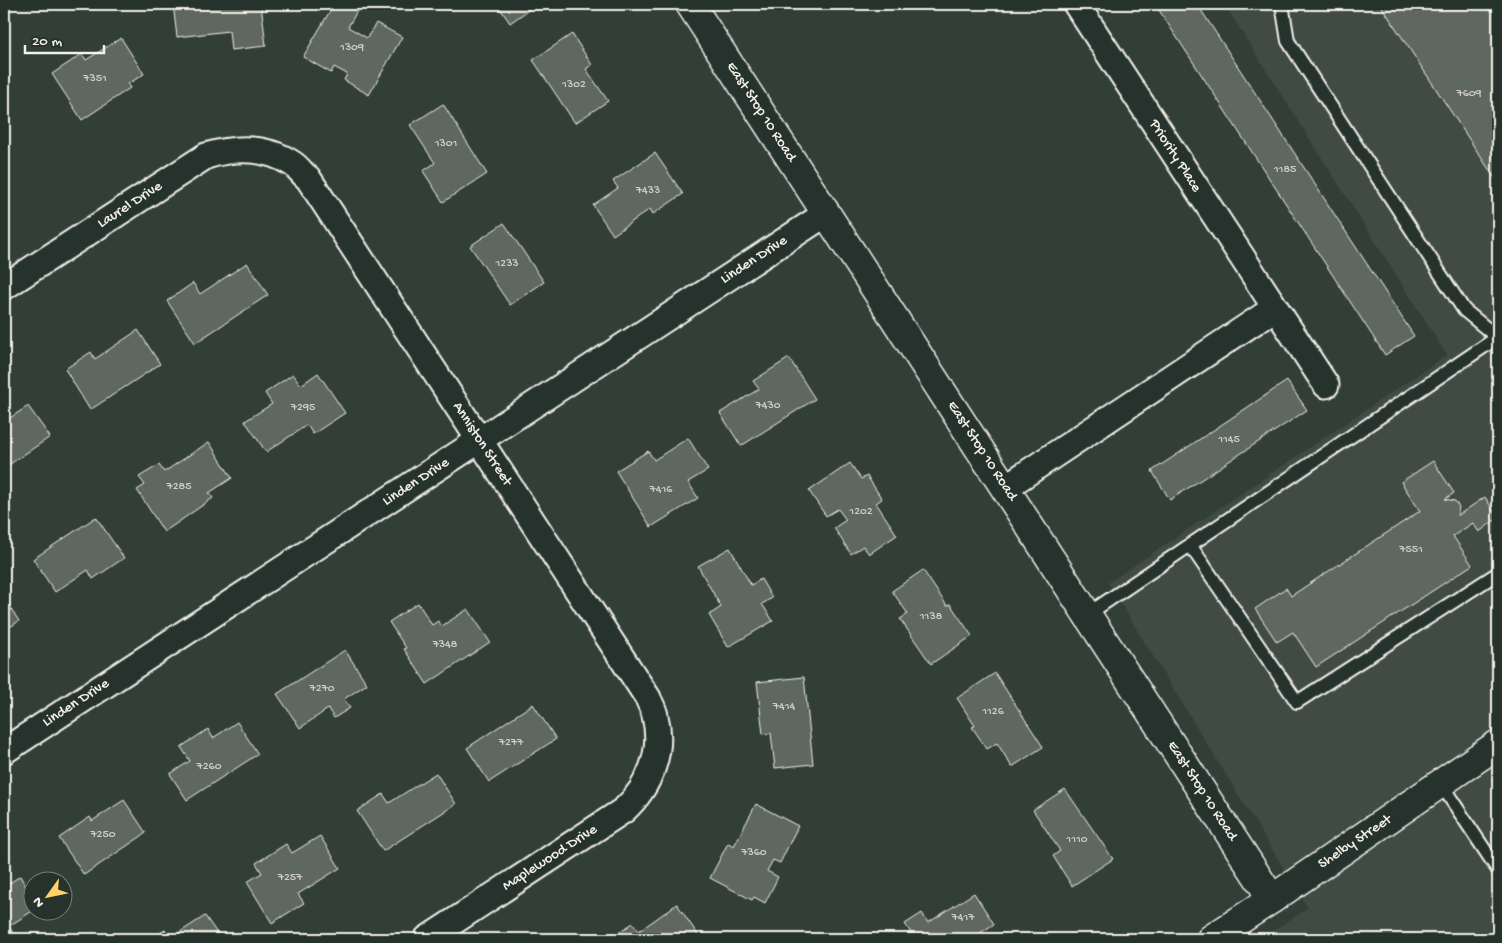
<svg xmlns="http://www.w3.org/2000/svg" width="1502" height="943" viewBox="0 0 1502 943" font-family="'Gochi Hand',sans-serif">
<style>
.built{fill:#404b44}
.building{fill:#5f6861;stroke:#f4f1e8}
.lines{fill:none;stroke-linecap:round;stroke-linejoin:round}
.lane-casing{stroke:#f4f1e8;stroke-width:16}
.street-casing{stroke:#f4f1e8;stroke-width:29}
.secondary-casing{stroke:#f4f1e8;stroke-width:31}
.lane{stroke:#26332d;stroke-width:12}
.street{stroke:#26332d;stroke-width:25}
.secondary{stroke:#26332d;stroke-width:28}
.labels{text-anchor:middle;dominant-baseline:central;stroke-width:4.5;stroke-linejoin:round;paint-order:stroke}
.number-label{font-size:12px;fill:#cfcfc6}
.street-label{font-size:15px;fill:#f4f1e8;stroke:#26332d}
</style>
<rect width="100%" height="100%" fill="#323e38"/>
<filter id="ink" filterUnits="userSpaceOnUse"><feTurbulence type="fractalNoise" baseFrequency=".02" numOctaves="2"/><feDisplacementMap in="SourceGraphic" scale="10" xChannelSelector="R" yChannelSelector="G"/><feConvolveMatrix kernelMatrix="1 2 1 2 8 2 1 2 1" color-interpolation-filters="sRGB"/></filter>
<g filter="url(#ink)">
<polygon class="built" points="1224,4 1498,4 1498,939 1260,939 1308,908 1108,583 1447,355"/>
<g class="building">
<polygon points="173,4 261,4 266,46 231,50 229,31 177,37"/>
<polygon points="334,4 344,4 357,11 348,27 367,38 376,23 402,37 369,95 344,80 347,74 334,67 331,73 303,57"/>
<polygon points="497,4 537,4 510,23"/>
<polygon points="1155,4 1197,4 1414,336 1385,355"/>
<polygon points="1380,4 1498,4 1498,183"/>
<polygon points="572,34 592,65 586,69 608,101 575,123 533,60"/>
<polygon points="121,38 144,74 128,84 130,88 82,120 52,74 82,54 86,60"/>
<polygon points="443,104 487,174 443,202 423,171 435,163 410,125"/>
<polygon points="655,153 683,194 653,214 650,209 613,235 593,205 618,188 613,181"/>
<polygon points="504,223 544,282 510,305 470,246"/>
<polygon points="247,263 268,295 195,343 167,301 193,283 200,294"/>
<polygon points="138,330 160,364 90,410 65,369 91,352 95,359"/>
<polygon points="789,358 815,399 741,446 720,413 759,389 753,381"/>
<polygon points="318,373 345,413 313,434 307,425 266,452 245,421 272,404 265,393 293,374 301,385"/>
<polygon points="1287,381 1307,410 1170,500 1152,471"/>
<polygon points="28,406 50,437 4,468 4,422"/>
<polygon points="688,438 708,470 688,482 698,498 651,527 616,471 648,451 654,460"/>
<polygon points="209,442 232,478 209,493 213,498 164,532 137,490 145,485 139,477 159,465 164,472"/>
<polygon points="1433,461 1454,493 1445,499 1455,501 1459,507 1457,516 1485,497 1498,518 1479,532 1473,523 1453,536 1472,565 1316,667 1293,632 1277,642 1255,609 1286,588 1291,596 1420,511 1401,482"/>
<polygon points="850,463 861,479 867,476 882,499 876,503 897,535 869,554 863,546 851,554 834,528 846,520 838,509 826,516 809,491"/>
<polygon points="96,517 124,558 93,579 88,570 55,592 33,559"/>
<polygon points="730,548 751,585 761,579 772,598 762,604 773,621 728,647 709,615 721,607 698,566"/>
<polygon points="923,570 947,606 950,604 972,636 931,664 900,619 908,614 892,591"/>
<polygon points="4,598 19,621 4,631"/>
<polygon points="418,603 432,625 438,621 442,626 468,609 490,642 427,684 404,649 406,648 389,622"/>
<polygon points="345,650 367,684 344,699 350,708 334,718 328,709 300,728 277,694"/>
<polygon points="995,673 1043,747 1012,767 997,743 987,749 972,727 975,726 957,698"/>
<polygon points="804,677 813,764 775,768 771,733 763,734 757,682"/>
<polygon points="533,704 556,739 489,782 467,748"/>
<polygon points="237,722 258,754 187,800 170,774 190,761 181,747 208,729 213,738"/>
<polygon points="436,773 456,804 383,851 357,811 383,794 389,803"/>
<polygon points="1065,789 1113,859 1072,886 1053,856 1060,851 1033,810"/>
<polygon points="124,800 146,833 84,875 59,838 90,817 92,821"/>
<polygon points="756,804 798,826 780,863 773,860 767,871 778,877 765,903 754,897 752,900 710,878 728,843 734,846"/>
<polygon points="320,836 340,868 298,894 304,903 272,923 247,882 262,873 256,863 286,844 292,853"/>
<polygon points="20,876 32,897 32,910 34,910 9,926 16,938 4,939 4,887"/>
<polygon points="974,893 994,924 971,939 907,939 906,937 911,933 905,924 922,913 928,923"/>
<polygon points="677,904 698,935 692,939 609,939 633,923 639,931"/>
<polygon points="205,916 221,939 152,938 165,930 171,938"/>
</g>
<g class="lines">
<defs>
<g id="lane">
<polyline points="1282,4 1288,41 1464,310 1498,338"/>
<polyline points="1190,545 1297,702 1498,573"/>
<polyline points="1088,614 1498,337"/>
<polyline points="1441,784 1498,870"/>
</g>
<g id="street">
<polyline points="1076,4 1326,385"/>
<path d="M4,287L206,156C236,147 266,146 293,164C299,168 302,174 308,178L648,698C650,704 654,709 655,716C664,751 650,786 624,810L427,939"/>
<polyline points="1006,487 1275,308"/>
<polyline points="4,751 827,213"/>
</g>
<g id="secondary">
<polyline points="690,4 1272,899"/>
<polyline points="1211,939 1272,899 1498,744"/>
</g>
</defs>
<use href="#lane" class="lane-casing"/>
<use href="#street" class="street-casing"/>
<use href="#secondary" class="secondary-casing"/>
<use href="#lane" class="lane"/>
<use href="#street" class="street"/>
<use href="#secondary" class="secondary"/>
</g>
</g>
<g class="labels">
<g class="number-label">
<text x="352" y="48">1309</text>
<text x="95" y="79">7351</text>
<text x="574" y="85">1302</text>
<text x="1469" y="94">7609</text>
<text x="446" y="144">1301</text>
<text x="1285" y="170">1185</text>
<text x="648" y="191">7433</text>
<text x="507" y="264">1233</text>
<text x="768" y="406">7430</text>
<text x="303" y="408">7295</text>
<text x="1229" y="440">1145</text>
<text x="179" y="487">7285</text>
<text x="661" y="490">7416</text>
<text x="861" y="512">1202</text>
<text x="1411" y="550">7551</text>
<text x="931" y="617">1138</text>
<text x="445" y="645">7348</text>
<text x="322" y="689">7270</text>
<text x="784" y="707">7414</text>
<text x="993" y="712">1126</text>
<text x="511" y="743">7277</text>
<text x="209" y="767">7260</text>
<text x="103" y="835">7250</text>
<text x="1077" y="840">1110</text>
<text x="754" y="853">7360</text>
<text x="290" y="878">7257</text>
<text x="963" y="918">7417</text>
</g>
<g class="street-label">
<text transform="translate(761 112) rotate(57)">East Stop 10 Road</text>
<text transform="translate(1175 156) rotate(57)">Priority Place</text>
<text transform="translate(130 205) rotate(-33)">Laurel Drive</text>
<text transform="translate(754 260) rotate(-33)">Linden Drive</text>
<text transform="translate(482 444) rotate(57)">Anniston Street</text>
<text transform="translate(982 451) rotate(57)">East Stop 10 Road</text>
<text transform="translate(416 482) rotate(-33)">Linden Drive</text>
<text transform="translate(76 703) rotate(-33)">Linden Drive</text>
<text transform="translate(1202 791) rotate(57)">East Stop 10 Road</text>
<text transform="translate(1355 842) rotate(-34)">Shelby Street</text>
<text transform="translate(550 858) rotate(-33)">Maplewood Drive</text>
</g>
</g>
<rect width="1502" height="943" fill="none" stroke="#26332d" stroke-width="20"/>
<rect x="10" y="10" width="1482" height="923" fill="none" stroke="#f4f1e8" stroke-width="2" filter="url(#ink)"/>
<g transform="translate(48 896) rotate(237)"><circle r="24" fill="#26332d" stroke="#787f78"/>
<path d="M0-4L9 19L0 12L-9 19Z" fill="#ffd166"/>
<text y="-8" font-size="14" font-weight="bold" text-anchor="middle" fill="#f4f1e8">N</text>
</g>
<path d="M25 45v8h79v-8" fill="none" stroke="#f4f1e8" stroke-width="2.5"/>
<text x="32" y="45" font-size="15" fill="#f4f1e8" stroke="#26332d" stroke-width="4" paint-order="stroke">20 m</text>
</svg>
